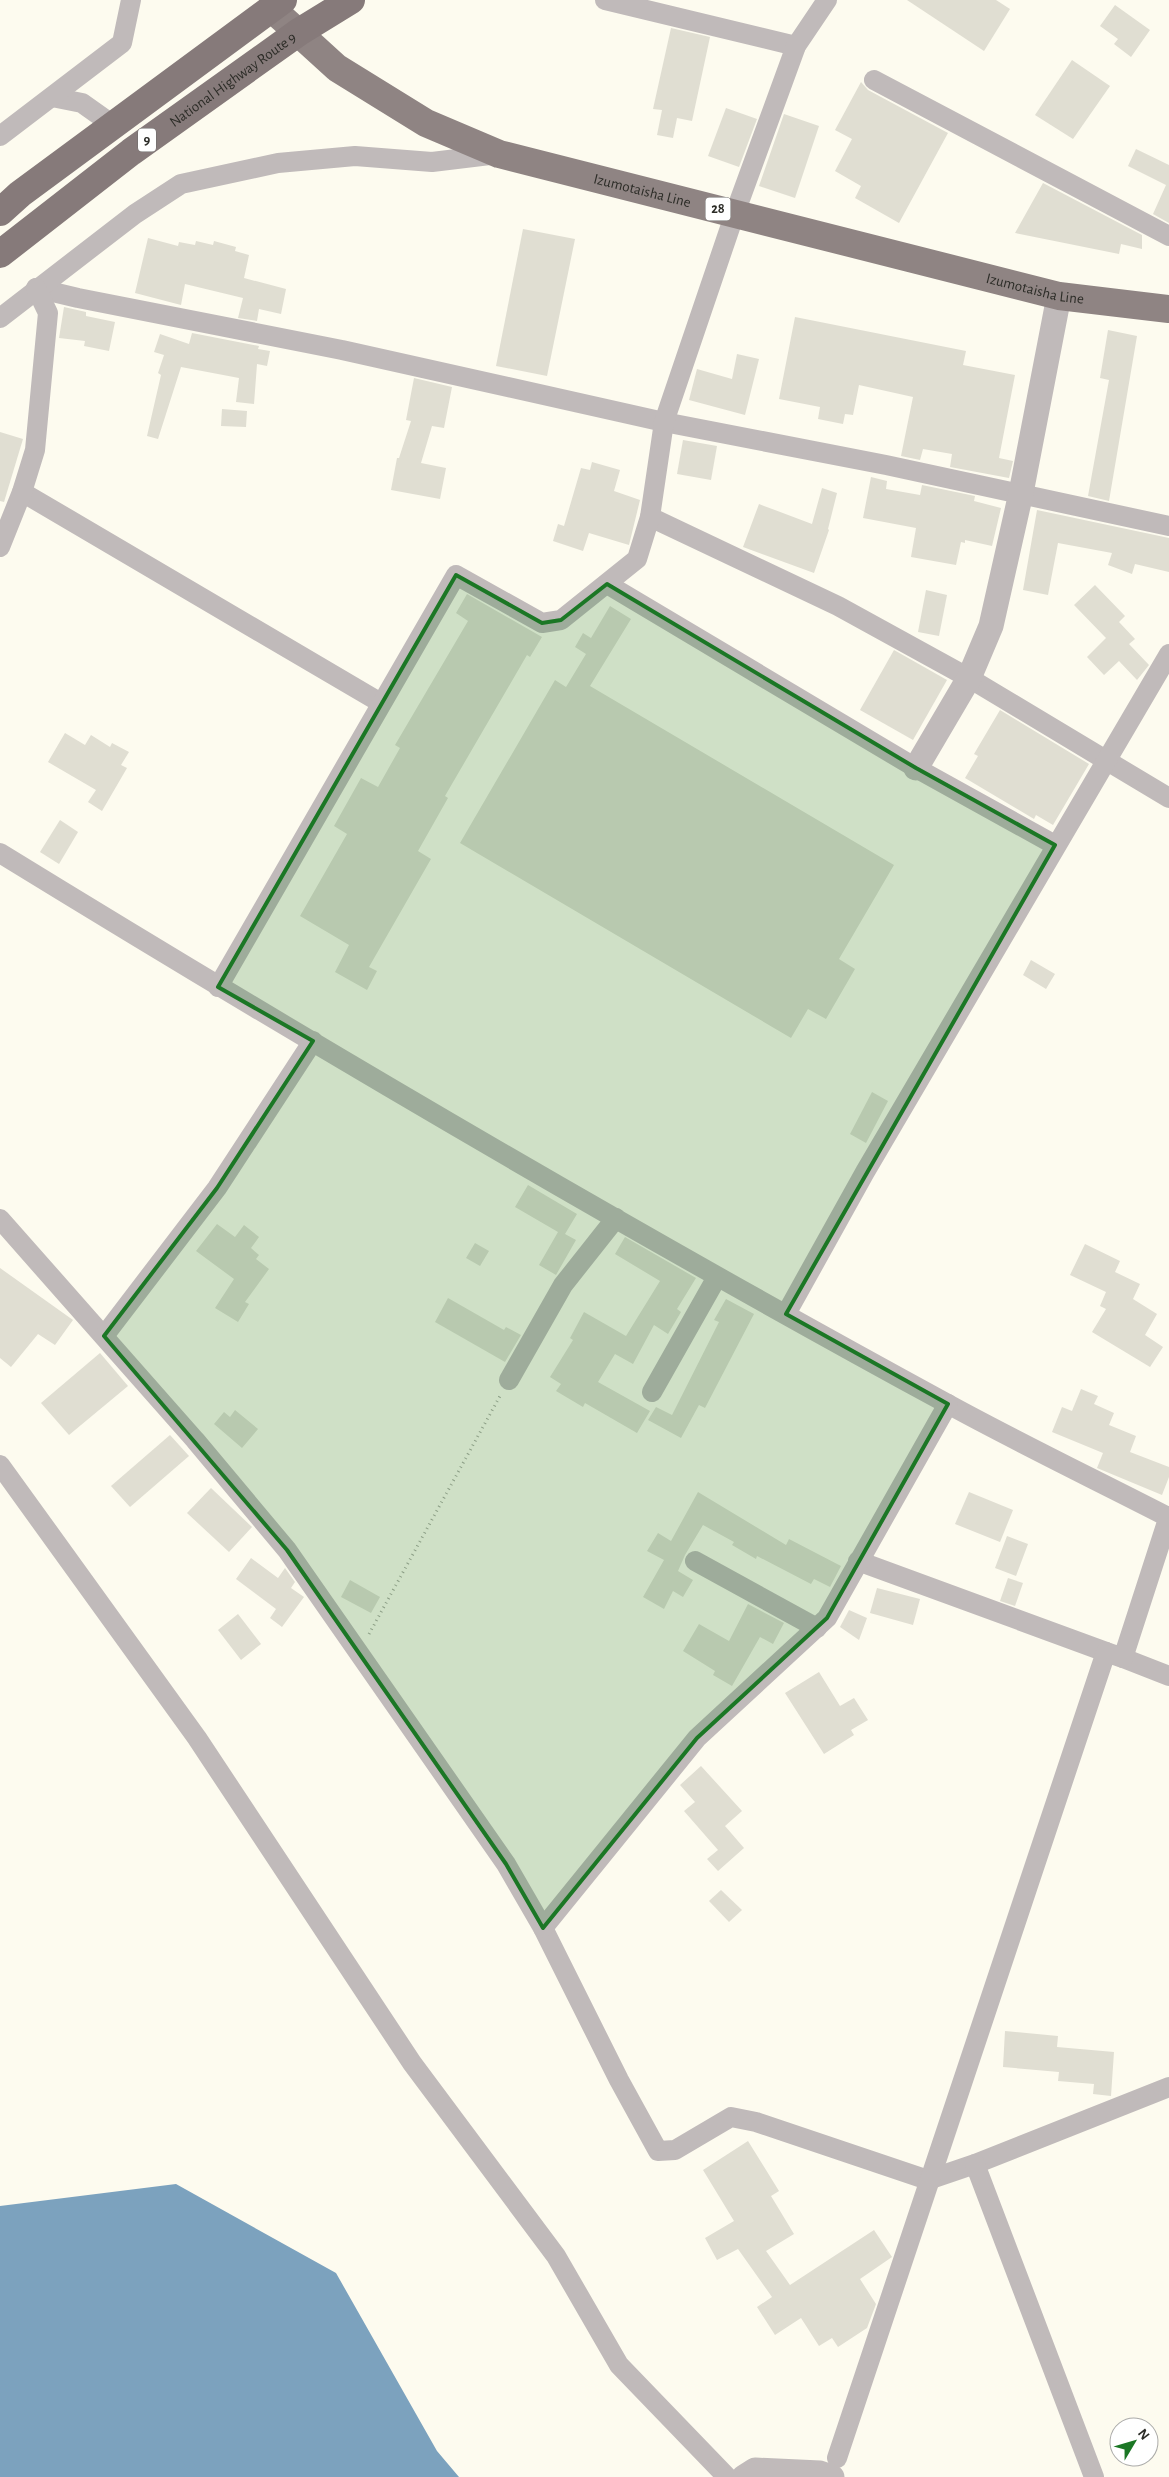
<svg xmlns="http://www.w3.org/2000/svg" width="1169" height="2477" viewBox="0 0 1169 2477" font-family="'Alegreya Sans',sans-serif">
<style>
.water{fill:#7ca2be}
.building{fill:#e0ded2}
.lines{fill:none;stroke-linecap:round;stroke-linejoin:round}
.path{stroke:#a9a89f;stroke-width:3;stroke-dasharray:1 4;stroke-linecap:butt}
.minor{stroke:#c0baba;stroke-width:20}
.tertiary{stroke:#c0baba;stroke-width:25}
.primary{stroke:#8f8483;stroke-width:28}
.trunk{stroke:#867a7a;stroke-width:28}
.marked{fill:#1b7725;fill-opacity:0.2;stroke:#1b7725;stroke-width:4;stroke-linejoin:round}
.labels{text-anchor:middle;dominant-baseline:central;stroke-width:4;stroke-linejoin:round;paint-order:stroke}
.shield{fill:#fff;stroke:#6b6b68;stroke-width:1}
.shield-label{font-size:14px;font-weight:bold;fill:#2c2c27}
.street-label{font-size:15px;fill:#2c2c27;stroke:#fff}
</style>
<rect width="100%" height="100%" fill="#fdfbef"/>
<polygon class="water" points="176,2184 336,2273 437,2451 459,2477 0,2477 0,2206"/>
<g class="building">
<polygon points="907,0 996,0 1010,9 984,51"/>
<polygon points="1115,5 1150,30 1131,57 1114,44 1118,39 1100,26"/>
<polygon points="671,28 710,37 692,121 677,118 673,138 657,135 662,110 653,109"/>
<polygon points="1072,60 1110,86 1073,139 1035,115"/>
<polygon points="861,82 868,90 948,133 899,223 855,198 861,186 835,171 852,139 835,130"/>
<polygon points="726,108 757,119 739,167 708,156"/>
<polygon points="784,114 819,126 795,198 759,186"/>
<polygon points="1136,149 1169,165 1169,223 1153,214 1166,185 1128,166"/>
<polygon points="1043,183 1142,235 1142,249 1121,244 1119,254 1015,233"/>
<polygon points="523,229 575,239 547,376 496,366"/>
<polygon points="148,238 178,246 179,242 195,245 196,241 213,245 214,241 236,247 235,251 249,255 244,278 286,289 281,314 259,309 257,321 238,318 243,298 185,284 181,305 135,293"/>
<polygon points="64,307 86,312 86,316 115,322 109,351 84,346 85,341 59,338"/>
<polygon points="795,317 966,351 963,365 1015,375 999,458 1013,461 1009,478 950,467 952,454 923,449 920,460 901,456 913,397 859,385 853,415 845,414 843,424 818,419 820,407 779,399"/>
<polygon points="1108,330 1137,336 1109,501 1088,496 1109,380 1100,378"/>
<polygon points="192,333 259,346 258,349 270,351 267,366 257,364 254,404 236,402 239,378 181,367 158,439 147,436 161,375 158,373 164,355 154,352 160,334 189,344"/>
<polygon points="737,354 759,359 745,415 689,400 697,369 732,379"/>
<polygon points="414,378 452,387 444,428 432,426 421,463 446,468 440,499 391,490 397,458 399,458 411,421 406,420"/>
<polygon points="222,409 247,411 246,427 221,426"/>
<polygon points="0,432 23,439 4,502 0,501"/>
<polygon points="683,440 717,446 711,480 677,474"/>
<polygon points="592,462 620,470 614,491 640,500 629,545 589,533 583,551 553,541 558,524 564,526 581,468 590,470"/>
<polygon points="871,477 887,481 886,489 920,495 922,485 975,496 974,501 1001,508 992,546 965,540 965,543 961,542 956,565 911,557 916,528 863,518"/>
<polygon points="822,488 837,493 828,529 829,530 814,573 743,547 759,504 812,524"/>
<polygon points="1037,510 1169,538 1169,572 1135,564 1132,574 1108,565 1112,553 1058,543 1048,595 1023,590"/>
<polygon points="1095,585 1125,616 1119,622 1135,639 1129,644 1149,665 1137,680 1119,661 1104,675 1087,657 1106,638 1074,605"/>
<polygon points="926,590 947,595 939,636 918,632"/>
<polygon points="467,594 542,637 530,657 527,655 445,796 448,798 418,851 431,859 369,967 377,971 367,990 335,972 349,945 300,916 347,834 334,826 361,778 378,787 400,748 395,745 468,621 456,613"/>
<polygon points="610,606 631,619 590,686 894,865 839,959 855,969 826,1019 808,1009 791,1038 460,843 555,680 566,687 586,654 575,647 583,633 591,638"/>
<polygon points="894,650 947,680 913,740 860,710"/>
<polygon points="1000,710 1089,764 1053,825 1036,815 1034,819 965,778 978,756 974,754"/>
<polygon points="65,733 85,745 91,735 110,747 112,743 129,752 121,765 127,768 102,811 88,802 96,790 48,762"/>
<polygon points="60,820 78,832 59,864 40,852"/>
<polygon points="1031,960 1055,974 1046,989 1023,975"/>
<polygon points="872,1092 888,1101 866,1143 850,1134"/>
<polygon points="528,1185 577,1214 565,1234 576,1240 556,1275 539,1265 558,1232 515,1207"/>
<polygon points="217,1224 235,1237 244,1225 259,1237 251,1248 259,1255 256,1259 269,1269 245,1302 249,1304 238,1322 215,1308 234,1279 196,1251"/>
<polygon points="625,1237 696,1278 677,1309 681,1312 668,1334 654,1325 633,1364 615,1354 598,1382 650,1411 637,1433 585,1403 583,1407 556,1391 561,1384 550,1377 573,1340 570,1338 584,1312 626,1336 660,1281 615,1254"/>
<polygon points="475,1243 489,1251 480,1266 466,1258"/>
<polygon points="1085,1244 1120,1261 1115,1272 1140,1284 1133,1299 1157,1314 1145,1335 1163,1347 1150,1367 1092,1332 1106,1309 1100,1306 1106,1292 1070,1275"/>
<polygon points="0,1268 73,1320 55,1345 38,1334 11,1367 0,1358"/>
<polygon points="448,1298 504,1330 506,1327 521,1335 505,1362 435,1322"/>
<polygon points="726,1299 754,1314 705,1408 699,1405 681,1438 648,1420 656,1407 672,1415 719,1322 714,1320"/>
<polygon points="100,1353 128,1386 69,1435 41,1403"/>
<polygon points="1081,1389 1098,1396 1094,1404 1114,1413 1109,1425 1136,1436 1130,1452 1169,1467 1169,1477 1162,1495 1097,1468 1103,1453 1052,1432 1062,1407 1072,1411"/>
<polygon points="235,1410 258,1429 242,1448 214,1424 224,1412 230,1417"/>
<polygon points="170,1435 189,1456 130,1507 111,1486"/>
<polygon points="211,1488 252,1527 229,1552 187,1513"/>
<polygon points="698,1492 786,1545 789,1539 841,1566 830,1587 814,1579 811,1584 757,1556 756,1559 732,1545 734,1542 703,1525 685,1555 678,1571 693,1580 683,1597 673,1591 664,1609 643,1597 664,1560 647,1551 658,1533 671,1541"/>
<polygon points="969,1492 1013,1510 1000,1542 955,1524"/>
<polygon points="1007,1536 1028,1544 1016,1576 995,1568"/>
<polygon points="251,1558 278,1578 285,1568 295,1582 291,1588 304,1597 282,1627 270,1618 276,1609 236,1579"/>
<polygon points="1008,1578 1023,1583 1015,1606 1000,1601"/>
<polygon points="350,1580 380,1597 371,1613 341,1597"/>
<polygon points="877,1588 920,1599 913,1625 870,1613"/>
<polygon points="748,1604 784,1623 773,1644 760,1637 732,1686 713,1675 715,1671 683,1651 699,1624 729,1641"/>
<polygon points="849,1610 867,1618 859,1640 840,1627"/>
<polygon points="238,1614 261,1644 241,1660 218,1630"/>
<polygon points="819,1672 840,1706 854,1698 868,1720 851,1730 854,1735 824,1754 785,1693"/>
<polygon points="701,1766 742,1811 725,1826 744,1848 718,1871 707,1859 718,1850 684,1811 695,1802 680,1785"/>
<polygon points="721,1890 742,1910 729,1922 709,1901"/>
<polygon points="1005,2031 1058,2036 1057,2047 1114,2052 1111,2096 1093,2094 1094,2084 1058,2081 1059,2072 1003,2067"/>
<polygon points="748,2141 779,2191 771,2196 794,2234 766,2251 790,2285 874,2230 892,2257 860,2279 876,2304 867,2328 838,2347 832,2338 819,2346 801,2318 775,2335 757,2307 772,2297 738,2249 717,2260 705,2238 734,2221 703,2170"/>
</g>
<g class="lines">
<polyline class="path" points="369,1634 500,1396"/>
<g class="minor">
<polyline points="605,0 796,46"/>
<polyline points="874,80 1169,236"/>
<polyline points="52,97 82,103 113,125"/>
<polyline points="0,136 122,43 131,0"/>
<polyline points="36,288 78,298 342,350 664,422 886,465 1169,526"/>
<polyline points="0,318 135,214 181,184 278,163 355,156 432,162 498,154"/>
<polyline points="22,492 381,703"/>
<polyline points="650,517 838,606 969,678 1169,798"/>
<polyline points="0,547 22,492 35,450 48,313 36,288"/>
<polyline points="607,584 916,768 1055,845"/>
<path d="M0,853C311,1044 626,1229 946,1403C1019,1443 1094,1479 1168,1517"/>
<polyline points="218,987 456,575 542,623 561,620 637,559 650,517 664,422 735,213 796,46 827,0"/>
<polyline points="0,1219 195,1440 287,1550 506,1864 543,1928 619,2080 658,2151 675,2150 731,2117 756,2122 928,2180 975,2164 1169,2087"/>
<polyline points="786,1314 865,1172 1169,654"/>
<polyline points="104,1336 217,1188 313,1041"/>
<polyline points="509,1380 563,1285 616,1218"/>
<polyline points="652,1392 717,1277"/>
<polyline points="0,1465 197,1738 412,2063 556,2256 619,2365 727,2477"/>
<polyline points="695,1561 817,1628"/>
<polyline points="858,1561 1106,1652"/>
<polyline points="1123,1658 1169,1676"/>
<polyline points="543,1928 697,1738 827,1618 948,1404"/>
<polyline points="975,2164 1094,2477"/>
<polyline points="837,2458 1106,1652 1123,1658 1169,1516"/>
</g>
<g class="tertiary">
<polyline points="916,768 969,678 991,626 1021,493 1059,296"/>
<polyline points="744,2477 755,2470 820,2473 832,2477"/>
</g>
<path class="primary" id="s1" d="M271,8L337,68L426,123L499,154L1059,296L1169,309"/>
<g class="trunk">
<polyline points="0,212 20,194 283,0"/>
<path id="s2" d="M0,254L131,152L299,32L351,0"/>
</g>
</g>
<path class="marked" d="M456,575L542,623L561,620L607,584L916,768L1055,845L786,1314L948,1404L827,1618L697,1738L543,1928L506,1864L287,1550L104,1336L217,1188L313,1041L218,987Z"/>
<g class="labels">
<g class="shield">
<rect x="138" y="128.5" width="18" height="23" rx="4"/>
<rect x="705.5" y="197.5" width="25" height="23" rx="4"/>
</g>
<g class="shield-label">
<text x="147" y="140">9</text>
<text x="718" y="209">28</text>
</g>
<g class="street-label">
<text stroke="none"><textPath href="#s2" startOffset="291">National Highway Route 9</textPath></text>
<text stroke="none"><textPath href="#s1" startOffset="421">Izumotaisha Line</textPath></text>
<text stroke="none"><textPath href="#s1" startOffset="826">Izumotaisha Line</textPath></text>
</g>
</g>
<g transform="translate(1134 2442) rotate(52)"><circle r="24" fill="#ffffff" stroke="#ababa9"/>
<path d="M0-4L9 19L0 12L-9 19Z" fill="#1b7725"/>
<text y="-8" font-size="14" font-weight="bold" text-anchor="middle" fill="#2c2c27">N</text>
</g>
</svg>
